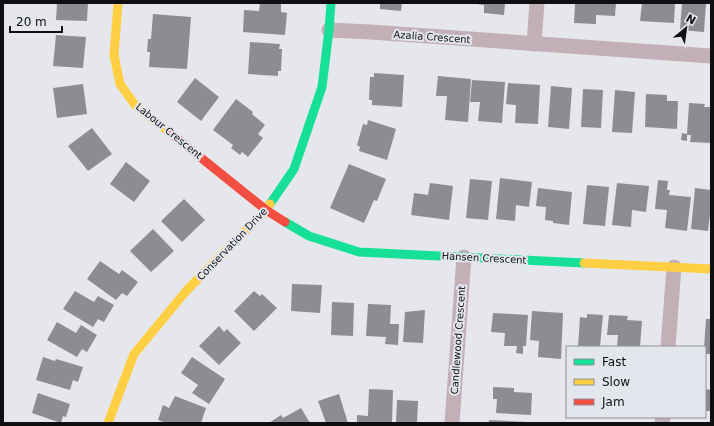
<svg xmlns="http://www.w3.org/2000/svg" width="714" height="426" viewBox="0 0 714 426" font-family="'DejaVu Sans',sans-serif">
<style>
.building{fill:#8d8d91}
.lines{fill:none;stroke-linecap:round;stroke-linejoin:round}
.street{stroke:#c3b0b6;stroke-width:15}
.fast{stroke:#16e098;stroke-width:9}
.slow{stroke:#ffcf43;stroke-width:9}
.jam{stroke:#f24e42;stroke-width:9}
.labels{text-anchor:middle;dominant-baseline:central;stroke-width:4;stroke-linejoin:round;paint-order:stroke}
.street-label{font-size:10px;fill:#0f0f12;stroke:#e4e6ee}
</style>
<rect width="100%" height="100%" fill="#e6e7ec"/>
<g class="building">
<polygon points="57,3 88,3 87,21 56,20"/>
<polygon points="260,3 281,3 281,12 287,13 285,35 243,32 244,10 259,11"/>
<polygon points="380,3 402,3 401,11 380,9"/>
<polygon points="476,3 505,3 504,15 484,13 484,5 476,4"/>
<polygon points="575,3 616,3 615,16 596,15 596,24 574,23"/>
<polygon points="642,3 675,3 674,23 640,21"/>
<polygon points="682,3 706,3 704,32 680,30"/>
<polygon points="153,14 191,17 187,69 149,67 150,52 147,52 148,39 151,39"/>
<polygon points="56,35 86,37 83,68 53,66"/>
<polygon points="250,42 280,44 279,49 282,49 281,71 278,71 278,76 248,74"/>
<polygon points="374,73 404,75 402,107 372,105 372,100 369,100 370,77 374,77"/>
<polygon points="438,76 471,79 468,122 445,120 447,96 436,96"/>
<polygon points="195,78 219,97 201,121 177,102"/>
<polygon points="472,80 505,82 502,123 478,121 480,102 470,102"/>
<polygon points="508,83 540,85 538,124 515,123 516,105 506,104"/>
<polygon points="83,84 87,114 57,118 53,88"/>
<polygon points="551,86 572,88 569,129 548,127"/>
<polygon points="583,89 603,90 601,128 581,127"/>
<polygon points="615,90 635,92 632,133 612,132"/>
<polygon points="646,94 667,95 667,101 678,101 677,129 645,127"/>
<polygon points="236,99 253,112 252,114 265,125 258,134 263,138 248,157 242,152 240,155 231,148 233,145 213,130"/>
<polygon points="689,103 705,104 704,107 711,107 711,143 690,142 691,135 687,135 687,141 681,140 682,133 687,134"/>
<polygon points="368,120 396,129 387,160 359,151 360,147 357,145 363,124 367,125"/>
<polygon points="92,128 112,154 88,171 68,146"/>
<polygon points="126,162 150,181 134,202 110,184"/>
<polygon points="349,164 386,179 377,201 374,200 364,223 330,208"/>
<polygon points="500,178 532,182 529,207 516,205 515,221 496,219"/>
<polygon points="470,179 492,181 488,220 466,218"/>
<polygon points="658,180 668,181 667,190 670,190 669,195 691,197 687,231 665,228 667,210 655,209"/>
<polygon points="430,183 453,186 449,220 411,215 414,193 428,195"/>
<polygon points="617,183 649,186 646,212 632,210 631,227 612,225"/>
<polygon points="587,185 609,187 605,226 583,224"/>
<polygon points="538,188 572,192 569,225 553,223 553,221 545,220 546,207 536,206"/>
<polygon points="695,188 711,190 711,215 710,215 708,231 691,229"/>
<polygon points="184,199 205,220 182,242 161,221"/>
<polygon points="153,229 174,251 151,272 130,251"/>
<polygon points="100,261 119,274 122,270 138,282 127,296 122,293 116,300 87,279"/>
<polygon points="292,284 322,285 320,313 291,311"/>
<polygon points="75,291 94,302 98,296 114,305 104,322 98,319 93,327 63,309"/>
<polygon points="254,291 260,296 262,294 277,308 254,331 234,311"/>
<polygon points="332,302 354,303 353,336 331,335"/>
<polygon points="368,304 391,305 390,324 399,324 398,345 385,344 386,337 366,336"/>
<polygon points="425,310 423,343 403,342 405,312"/>
<polygon points="532,311 563,313 561,359 538,357 539,341 530,340"/>
<polygon points="493,313 528,315 526,346 523,346 523,354 516,353 517,346 504,346 505,333 491,332"/>
<polygon points="587,314 603,315 600,347 578,347 580,317 587,318"/>
<polygon points="609,315 628,316 627,320 642,321 640,347 617,347 618,335 607,335"/>
<polygon points="706,319 711,319 711,354 705,354 705,347 704,347"/>
<polygon points="57,322 76,333 81,325 97,335 87,352 82,349 77,357 47,340"/>
<polygon points="219,326 224,332 227,329 241,343 219,365 199,346"/>
<polygon points="43,357 55,361 56,359 83,367 78,382 73,380 70,390 36,380"/>
<polygon points="192,357 225,379 209,404 192,393 198,385 181,373"/>
<polygon points="493,387 514,388 514,392 532,393 531,415 496,413 497,399 493,399"/>
<polygon points="369,389 393,390 392,423 357,423 357,415 368,416"/>
<polygon points="705,389 711,390 711,411 705,411"/>
<polygon points="38,393 70,404 66,417 63,416 61,423 32,413"/>
<polygon points="339,394 348,423 326,423 318,401"/>
<polygon points="175,396 206,408 201,423 166,423 158,420 163,405 169,408"/>
<polygon points="397,400 418,401 417,423 396,423"/>
<polygon points="301,408 310,423 269,423 281,415 283,418"/>
<polygon points="489,420 528,422 528,423 489,423"/>
</g>
<g class="lines">
<g class="street">
<polyline points="329,30 370,32 711,56"/>
<polyline points="534,44 537,3"/>
<polyline points="668,347 674,267"/>
<polyline points="452,423 464,257"/>
<polyline points="662,423 663,417"/>
</g>
<g class="fast">
<polyline points="270,204 294,169 322,87 329,30 331,3"/>
<polyline points="285,222 309,236 359,252 584,263"/>
</g>
<g class="slow">
<polyline points="118,3 114,55 120,84 135,105 169,132"/>
<polyline points="584,263 711,269"/>
<polyline points="108,423 134,354 187,290 266,210 270,204"/>
</g>
<polyline class="jam" points="169,132 266,210 285,222"/>
</g>
<g class="labels">
<g class="street-label">
<text transform="translate(432 37) rotate(4)">Azalia Crescent</text>
<text transform="translate(169 131) rotate(39)">Labour Crescent</text>
<text transform="translate(232 244) rotate(-46)">Conservation Drive</text>
<text transform="translate(484 258) rotate(3)">Hansen Crescent</text>
<text transform="translate(458 340) rotate(-86)">Candlewood Crescent</text>
</g>
</g>
<rect width="714" height="426" fill="none" stroke="#0f0f12" stroke-width="8"/>
<rect x="566" y="346" width="140" height="72" fill="#e4e6ee" stroke="#8f9096"/>
<rect x="574" y="359" width="20" height="6" fill="#16e098" stroke="#8f9096"/>
<text x="602" y="366" font-size="12" fill="#0f0f12">Fast</text>
<rect x="574" y="379" width="20" height="6" fill="#ffcf43" stroke="#8f9096"/>
<text x="602" y="386" font-size="12" fill="#0f0f12">Slow</text>
<rect x="574" y="399" width="20" height="6" fill="#f24e42" stroke="#8f9096"/>
<text x="602" y="406" font-size="12" fill="#0f0f12">Jam</text>
<g transform="translate(686 28) rotate(29)" stroke="#e4e6ee" stroke-width="3" paint-order="stroke">
<path d="M0-3L7 15L0 10L-7 15Z" fill="#0f0f12"/>
<text y="-6" font-size="11" font-weight="bold" text-anchor="middle" fill="#0f0f12">N</text>
</g>
<path d="M10 26v6h52v-6" fill="none" stroke="#0f0f12" stroke-width="2"/>
<text x="16" y="26" font-size="12" fill="#0f0f12" stroke="#e4e6ee" stroke-width="3" paint-order="stroke">20 m</text>
</svg>
